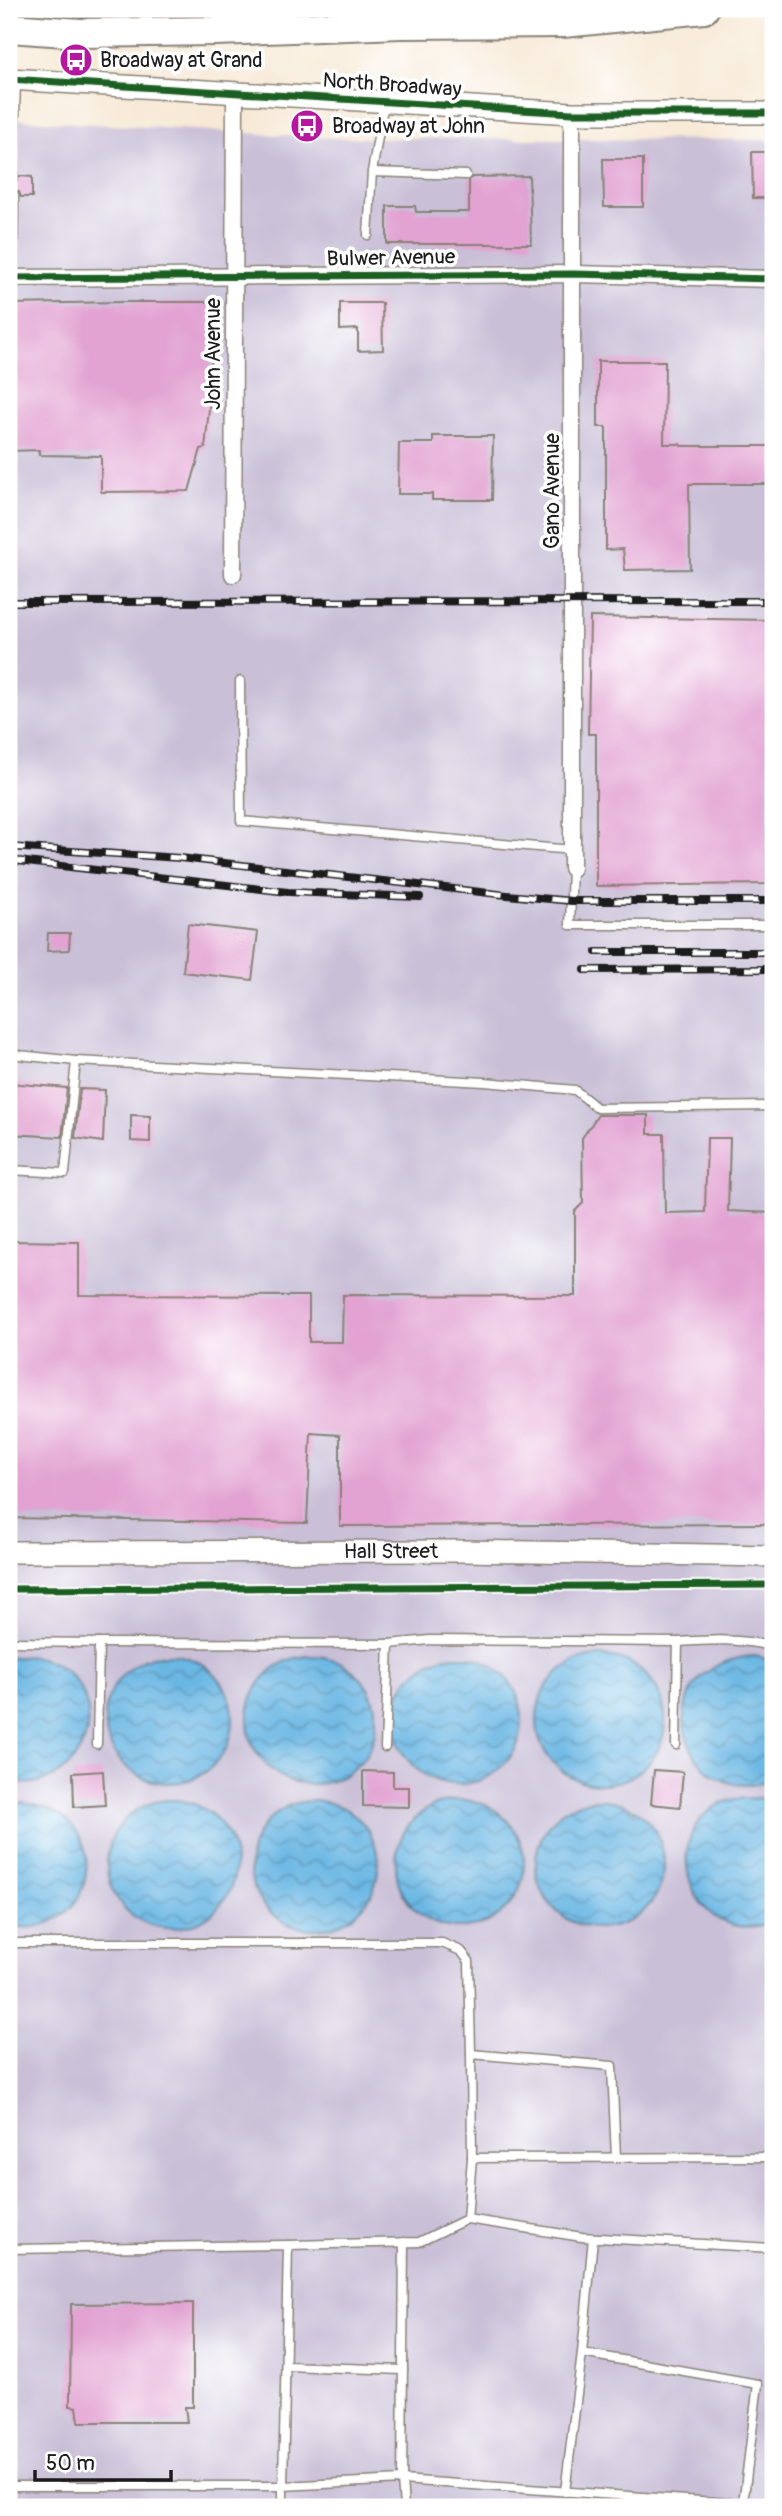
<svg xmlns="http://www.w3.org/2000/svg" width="782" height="2516" viewBox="0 0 782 2516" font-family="Pangolin,sans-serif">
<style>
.industrial{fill:#c9bfd7}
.water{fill:url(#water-waves);stroke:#446a80;stroke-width:2}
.building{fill:#e2a2d2}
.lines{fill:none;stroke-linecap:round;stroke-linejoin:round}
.lane-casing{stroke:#8a8278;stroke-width:11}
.street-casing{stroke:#8a8278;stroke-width:19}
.secondary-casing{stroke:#8a8278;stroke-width:24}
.highway-casing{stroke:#8a8278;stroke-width:32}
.lane{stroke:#fff;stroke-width:8}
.street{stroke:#fff;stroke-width:16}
.secondary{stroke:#fff;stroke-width:21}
.highway{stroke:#fff;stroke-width:28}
.rail-casing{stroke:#1c1c1c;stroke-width:8}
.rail{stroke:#fff;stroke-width:5;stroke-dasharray:16;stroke-linecap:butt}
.cycleway-casing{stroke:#fff;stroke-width:11}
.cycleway{stroke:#1b5e20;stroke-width:7}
.labels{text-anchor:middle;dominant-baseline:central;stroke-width:7;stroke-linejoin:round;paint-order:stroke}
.poi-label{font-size:21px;fill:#1c1c1c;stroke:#fff;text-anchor:start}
.street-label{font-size:21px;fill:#1c1c1c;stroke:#fff}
</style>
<defs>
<pattern id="water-waves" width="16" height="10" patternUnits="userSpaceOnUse" patternTransform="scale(1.75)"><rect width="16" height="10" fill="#6bb7e4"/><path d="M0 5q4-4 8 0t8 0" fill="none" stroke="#5794b8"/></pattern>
</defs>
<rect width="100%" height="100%" fill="#fff"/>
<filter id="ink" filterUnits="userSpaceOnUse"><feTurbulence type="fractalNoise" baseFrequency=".0143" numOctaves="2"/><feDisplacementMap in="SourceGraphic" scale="14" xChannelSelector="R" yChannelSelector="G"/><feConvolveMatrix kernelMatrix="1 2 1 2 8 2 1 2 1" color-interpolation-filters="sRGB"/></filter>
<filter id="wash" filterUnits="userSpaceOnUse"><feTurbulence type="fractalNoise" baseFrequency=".00686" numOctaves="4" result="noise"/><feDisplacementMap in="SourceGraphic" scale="28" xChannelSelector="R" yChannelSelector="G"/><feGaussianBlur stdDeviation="1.57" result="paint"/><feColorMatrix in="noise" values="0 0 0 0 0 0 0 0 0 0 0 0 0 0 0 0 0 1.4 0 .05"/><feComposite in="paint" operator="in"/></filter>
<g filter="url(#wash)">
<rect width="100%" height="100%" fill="#f7e9d5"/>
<polygon class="industrial" points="9,119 330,138 773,140 773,2507 9,2507"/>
<g class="water">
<circle cx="169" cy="1719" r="64"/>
<circle cx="601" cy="1720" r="64"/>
<path d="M31,1656C38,1658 46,1659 52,1662C120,1696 84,1797 9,1782V1658Z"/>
<path d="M755,1656L773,1661V1779C684,1816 636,1664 755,1656Z"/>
<circle cx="312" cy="1720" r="64"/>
<circle cx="458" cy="1720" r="64"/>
<path d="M757,1798L773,1803V1921C690,1956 648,1820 735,1799C742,1798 750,1798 757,1798Z"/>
<circle cx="600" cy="1864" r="64"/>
<circle cx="171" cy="1864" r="64"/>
<circle cx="460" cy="1864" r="64"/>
<circle cx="314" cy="1865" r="64"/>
<path d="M22,1803C124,1813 94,1946 9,1925V1805Z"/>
</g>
<g id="blocks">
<g class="building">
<polygon points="752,152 773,152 773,198 753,198"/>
<polygon points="603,159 643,159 643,207 604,207"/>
<polygon points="20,176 32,177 32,197 21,197 19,192 15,190 9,192 9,181 15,182"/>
<polygon points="529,176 531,244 387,244 387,206 415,206 416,212 469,212 469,180 472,177"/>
<polygon points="123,302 211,302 211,389 205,448 201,449 189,491 101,492 101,456 39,455 39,450 9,451 9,304"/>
<polygon points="340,303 382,303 383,350 358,351 358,329 340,330"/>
<polygon points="598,361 665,361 664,444 680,444 681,446 773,446 773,484 689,484 690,569 625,570 623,549 606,550 606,427 598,427"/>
<polygon points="433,436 493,436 492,500 432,500 432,494 398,494 399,443 433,443"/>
<polygon points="590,617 773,620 773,737 767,737 767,884 596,886 596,734 588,734"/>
<polygon points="188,924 258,932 252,980 183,972"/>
<polygon points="48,933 70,933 69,950 47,951"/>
<polygon points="9,1083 67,1088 62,1137 9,1134"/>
<polygon points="80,1089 105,1090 103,1142 75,1138"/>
<polygon points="131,1115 150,1116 150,1142 131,1141"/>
<polygon points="598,1115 648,1115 648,1134 664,1134 665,1213 705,1212 707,1138 730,1138 728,1211 773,1213 773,1524 340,1526 340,1435 311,1433 307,1523 9,1518 9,1241 79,1242 79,1295 309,1296 309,1342 342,1342 343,1295 575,1296 575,1211 583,1203 582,1138"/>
<polygon points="654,1770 683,1772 680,1807 651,1804"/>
<polygon points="103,1771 105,1805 74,1807 73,1773"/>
<polygon points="363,1771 393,1772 393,1787 409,1787 409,1807 363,1806"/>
<polygon points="193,2303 193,2407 185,2407 187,2422 79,2422 77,2407 70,2406 71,2304"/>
</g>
</g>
</g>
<g filter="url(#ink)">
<use href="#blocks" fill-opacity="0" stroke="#8a8278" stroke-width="2"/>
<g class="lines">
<defs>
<g id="lane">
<polyline points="372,172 466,175"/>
<polyline points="13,176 16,82"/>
<polyline points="368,235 372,172 384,102"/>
<polyline points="13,278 14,196"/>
<polyline points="240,681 241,821 572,850"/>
<polyline points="572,868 570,925 773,925"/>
<polyline points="9,1054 76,1061"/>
<polyline points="9,1170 65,1173 76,1061 485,1082 575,1090 597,1108 773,1106"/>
<polyline points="9,1642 99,1643 97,1744"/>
<path d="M678,1642C709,1640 743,1638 773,1647"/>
<polyline points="99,1643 389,1644 385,1747"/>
<polyline points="389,1644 430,1640 678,1642 676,1745"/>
<polyline points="9,1943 442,1943 461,1951 469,1961 471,2054"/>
<polyline points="472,2158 471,2054 612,2066 616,2158"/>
<polyline points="467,2219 472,2158 773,2157"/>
<polyline points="404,2242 402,2480 743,2504 758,2384 582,2353 593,2238"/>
<polyline points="288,2245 419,2242 467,2219 582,2237 773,2248"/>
<polyline points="9,2249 288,2245 283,2486 9,2486"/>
<polyline points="286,2366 403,2370"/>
<polyline points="565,2492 582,2353"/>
<polyline points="283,2507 283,2486 402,2480 404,2507"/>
</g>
<g id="street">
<polyline points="9,278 574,274 773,279"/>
<polyline points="233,574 235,93"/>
<polyline points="572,868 572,113"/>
</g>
<g id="secondary">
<polyline points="9,79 572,113 773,113"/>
<path id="s1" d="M9,1552L463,1551L773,1556"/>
</g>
<polyline id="highway" points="9,28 80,33 215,31 401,24 563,23 704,9"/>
</defs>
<use href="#lane" class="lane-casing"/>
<use href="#street" class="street-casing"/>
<use href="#secondary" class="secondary-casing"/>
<use href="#highway" class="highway-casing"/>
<use href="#lane" class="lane"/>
<use href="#street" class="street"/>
<use href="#secondary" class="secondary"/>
<use href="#highway" class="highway"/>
<defs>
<g id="rail">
<polyline points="9,602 773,601"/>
<polyline points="9,847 180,858 507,895 572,901 773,901"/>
<polyline points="9,860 288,892 420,897"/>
<polyline points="596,952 773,952"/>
<polyline points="585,970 773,969"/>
</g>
</defs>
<use href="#rail" class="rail-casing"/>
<use href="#rail" class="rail"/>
<defs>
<g id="cycleway">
<polyline points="9,79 572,113 773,113"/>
<polyline points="9,278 574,274 773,279"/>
<polyline points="9,1589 773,1585"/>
</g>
</defs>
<use href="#cycleway" class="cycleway-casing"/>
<use href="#cycleway" class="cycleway"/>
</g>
</g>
<defs>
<symbol id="bus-disc" viewBox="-11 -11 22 22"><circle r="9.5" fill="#b5179e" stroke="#fff"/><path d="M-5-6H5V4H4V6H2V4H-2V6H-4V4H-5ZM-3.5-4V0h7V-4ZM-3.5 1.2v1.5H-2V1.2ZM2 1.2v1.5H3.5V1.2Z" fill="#fff"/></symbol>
</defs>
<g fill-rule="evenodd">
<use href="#bus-disc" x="57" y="41" width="38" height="38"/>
<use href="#bus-disc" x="288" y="107" width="38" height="38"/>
</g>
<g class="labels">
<g class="poi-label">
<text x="100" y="60">Broadway at Grand</text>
<text x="332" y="126">Broadway at John</text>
</g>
<g class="street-label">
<text transform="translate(392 85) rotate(4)">North Broadway</text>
<text transform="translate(391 258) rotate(-1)">Bulwer Avenue</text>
<text transform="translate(213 354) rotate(-90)">John Avenue</text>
<text transform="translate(552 491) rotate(-90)">Gano Avenue</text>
<text stroke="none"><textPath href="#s1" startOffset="382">Hall Street</textPath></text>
</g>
</g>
<rect width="782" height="2516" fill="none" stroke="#fff" stroke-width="35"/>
<path d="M35 2470v10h136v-10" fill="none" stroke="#1c1c1c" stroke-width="3.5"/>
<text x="46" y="2470" font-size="21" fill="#1c1c1c" stroke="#ffffff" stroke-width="5" paint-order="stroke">50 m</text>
</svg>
